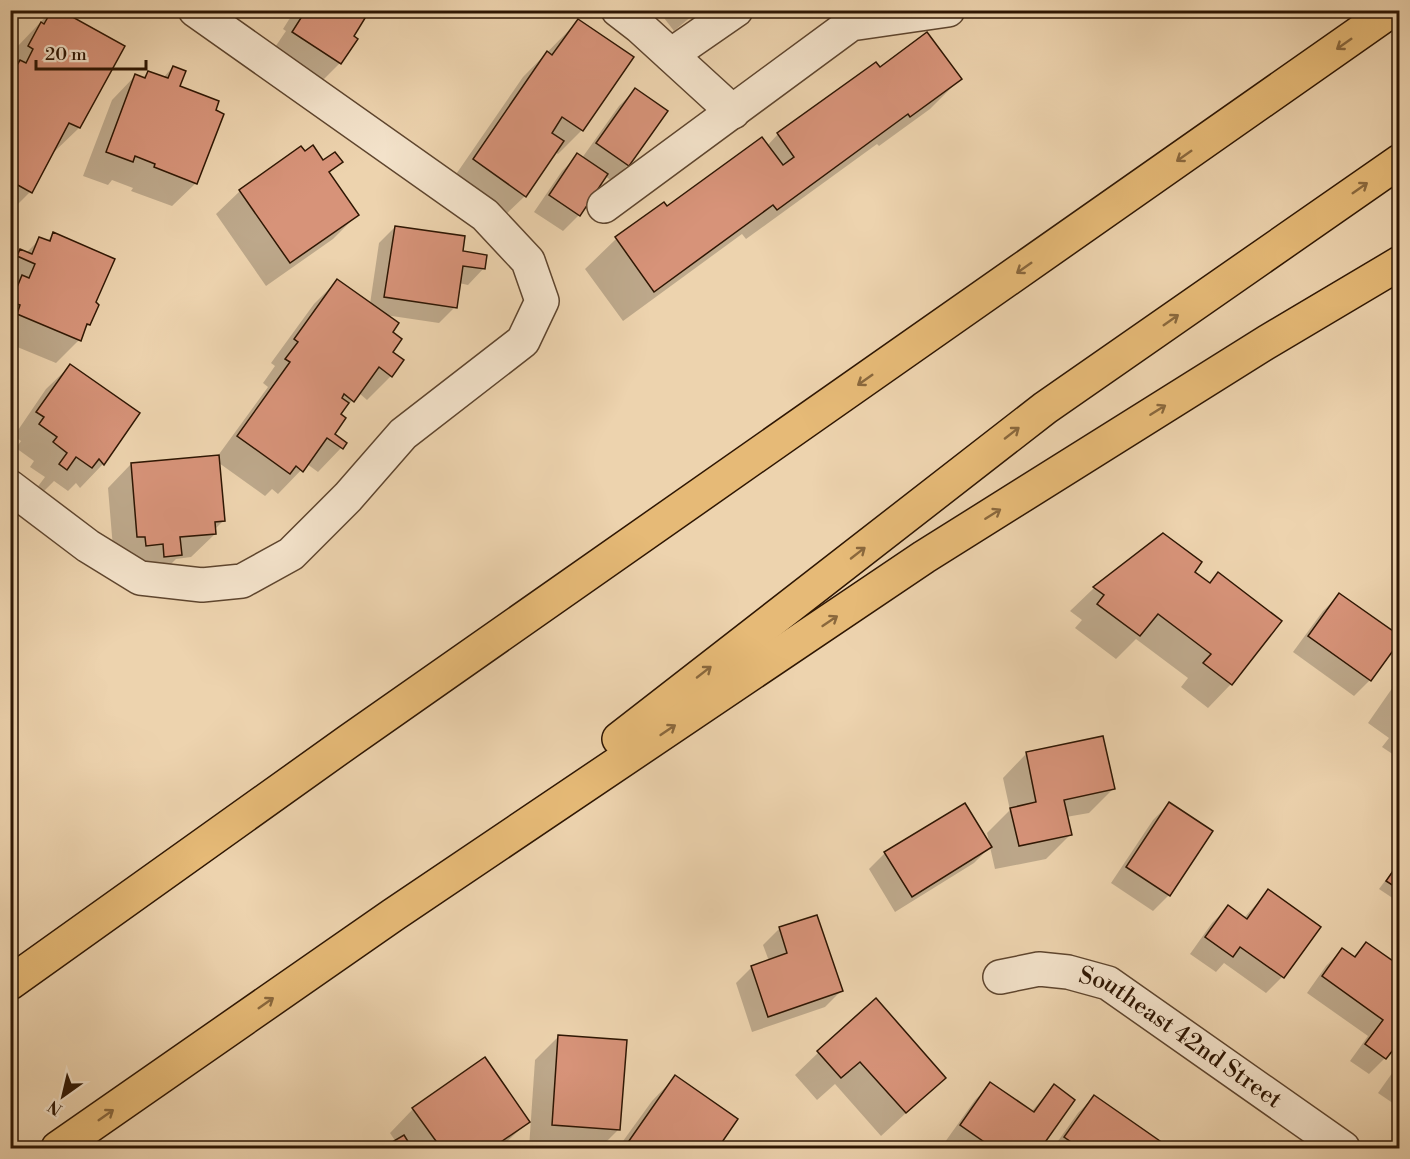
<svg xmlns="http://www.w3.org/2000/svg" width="1410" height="1159" viewBox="0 0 1410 1159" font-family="'Libre Bodoni',serif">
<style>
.shadow{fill:#0003}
.building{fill:#d79379;stroke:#2e1603;stroke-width:1.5}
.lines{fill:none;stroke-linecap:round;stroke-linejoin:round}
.minor-casing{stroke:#5e452e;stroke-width:36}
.highway-casing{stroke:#2e1603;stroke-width:36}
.minor{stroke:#f3e2ca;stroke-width:33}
.highway{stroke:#e6ba77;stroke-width:33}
.oneway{stroke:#8a683d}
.labels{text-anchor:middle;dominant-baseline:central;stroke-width:4.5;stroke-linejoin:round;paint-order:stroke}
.street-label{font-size:24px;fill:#2e1603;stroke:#f3e2ca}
</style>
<rect width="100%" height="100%" fill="#edd3ae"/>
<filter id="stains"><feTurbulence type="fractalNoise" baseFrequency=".00333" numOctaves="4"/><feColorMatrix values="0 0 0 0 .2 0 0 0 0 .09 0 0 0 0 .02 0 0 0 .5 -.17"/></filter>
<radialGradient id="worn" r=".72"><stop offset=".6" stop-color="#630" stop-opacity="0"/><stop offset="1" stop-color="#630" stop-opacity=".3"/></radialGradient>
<g class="shadow">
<polygon points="52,10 123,46 79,128 55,151 53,150 30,192 10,212 10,60 17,47"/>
<polygon points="295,10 368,10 352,37 356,39 340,63 316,87 269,56 286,31 283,29"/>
<polygon points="658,10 699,10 674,31"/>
<polygon points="578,21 631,58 582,130 558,154 555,152 525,196 501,219 450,183 523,77"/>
<polygon points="173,67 196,183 172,206 131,191 133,188 112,180 108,185 83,176 112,100 135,76 142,79 148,72 163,78"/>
<polygon points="879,69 960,79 930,109 879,146 877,144 746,239 742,234 623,321 585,269 616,239 664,204 667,208 767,146 778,134"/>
<polygon points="635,90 628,165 612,181 605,176 579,215 563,231 534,212 562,171 578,155 582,158 619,106"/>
<polygon points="305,153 323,162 341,162 328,174 357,215 333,239 266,286 216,214 240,191"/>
<polygon points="395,227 461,252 484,268 468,285 459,283 455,307 439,323 385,315 391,333 391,376 367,400 359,393 339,415 333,434 345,443 341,448 318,472 307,464 278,494 272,489 265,496 219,463 223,521 214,530 215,534 191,557 176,559 156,579 114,560 108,488 131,464 217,457 268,387 263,383 275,366 271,363 314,304 337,281 370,304 379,243"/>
<polygon points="54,234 89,324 83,330 79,340 56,363 10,344 10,289 12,288 10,287 10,261 21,251 26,253 40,239 47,241"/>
<polygon points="70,366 138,414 103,464 80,488 76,483 68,491 54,481 42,493 36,489 45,477 30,467 34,461 16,448 21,441 14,436 46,389"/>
<polygon points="1163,535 1192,572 1208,584 1218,574 1231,684 1208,708 1181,687 1188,678 1136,639 1116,659 1075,628 1082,620 1070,611 1094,588"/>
<polygon points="1339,595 1370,680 1354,696 1293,652 1323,611"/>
<polygon points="1400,677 1400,759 1382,747 1389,738 1368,723"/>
<polygon points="1102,738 1113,789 1089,813 1066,817 1070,835 1046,859 995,869 990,847 974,863 895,912 869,869 885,853 990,846 987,833 1010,810 1003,778 1026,754"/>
<polygon points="1169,804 1169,895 1153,911 1111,883 1153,820"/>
<polygon points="1400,861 1400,903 1379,889"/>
<polygon points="1268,891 1318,927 1282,977 1266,993 1224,963 1216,972 1190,954 1212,923 1228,907 1244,918"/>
<polygon points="816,916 841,991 825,1007 752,1032 736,983 752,967 769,961 763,945 779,929"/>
<polygon points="1366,944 1400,968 1385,1058 1369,1074 1350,1061 1368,1036 1307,993 1326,966 1342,950 1353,957"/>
<polygon points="559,1036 619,1129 600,1148 529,1148 535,1060"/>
<polygon points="819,1052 944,1078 881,1136 835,1084 817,1100 795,1075"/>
<polygon points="1400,1062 1400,1108 1378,1093"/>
<polygon points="675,1077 736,1120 716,1148 618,1148 652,1101"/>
<polygon points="991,1084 1031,1112 1054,1086 1073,1100 1039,1148 955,1148 945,1142 975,1100"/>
<polygon points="1094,1097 1168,1148 1053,1148 1078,1113"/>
<polygon points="413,1109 528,1122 500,1148 385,1148 396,1142 390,1133"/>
<polygon points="798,1142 807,1148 791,1148"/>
</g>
<g class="building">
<polygon points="52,10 60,10 125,46 80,128 69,123 32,193 16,184 10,193 10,77 20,60 26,63 33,49 28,46 41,22 44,24"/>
<polygon points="306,10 370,10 354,36 358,39 341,64 292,32"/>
<polygon points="578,19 634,57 583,131 562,117 552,133 564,141 526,197 473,159 547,51 552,55"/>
<polygon points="927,32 962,79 910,117 908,114 777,210 773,205 654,292 615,237 664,202 667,206 762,137 783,165 794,157 777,133 876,62 880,67"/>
<polygon points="173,66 186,71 180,86 219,101 216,110 224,114 197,184 154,167 155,164 135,156 133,162 106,152 135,74 145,78 148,71 168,78"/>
<polygon points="635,88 668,111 629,166 596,143"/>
<polygon points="313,145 323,160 335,152 343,162 329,172 359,215 290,263 239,190 301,146 305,151"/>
<polygon points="577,153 608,174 580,216 549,195"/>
<polygon points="395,226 465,236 463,251 487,255 485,269 463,266 457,308 384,297"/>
<polygon points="53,232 115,259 96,302 99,305 90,325 87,324 81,341 17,314 20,305 11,302 22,275 29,278 35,264 17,256 20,249 32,254 39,237 50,241"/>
<polygon points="337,279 399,323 393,332 402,339 393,352 404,360 392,377 379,367 354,402 344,394 342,398 349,403 341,414 346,418 335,434 347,443 343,449 327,438 303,472 296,466 290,474 237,436 290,362 285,359 298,342 294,339"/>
<polygon points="70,364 140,413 104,465 99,459 92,468 76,457 67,470 59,464 67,453 53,442 57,437 39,424 44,417 36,412"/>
<polygon points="219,455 225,521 215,522 216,534 180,537 182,555 164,557 163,544 146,546 145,537 137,537 131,463"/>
<polygon points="1163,533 1202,562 1195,572 1210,583 1218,572 1282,621 1232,685 1203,663 1211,654 1158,614 1140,636 1097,604 1104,595 1093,587"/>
<polygon points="1339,593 1400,636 1400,641 1371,681 1308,636"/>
<polygon points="1103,736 1115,789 1064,800 1072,835 1019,846 1010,808 1036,802 1026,752"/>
<polygon points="1169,802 1213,831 1170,896 1126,867"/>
<polygon points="965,803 992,847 912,897 884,852"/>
<polygon points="1400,861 1400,890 1386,881"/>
<polygon points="1268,889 1321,927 1284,978 1240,947 1233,957 1205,937 1228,905 1247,919"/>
<polygon points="817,915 843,991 768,1017 751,966 787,953 779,927"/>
<polygon points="1366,942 1400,966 1400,1041 1386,1059 1365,1044 1383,1020 1322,976 1342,948 1355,957"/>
<polygon points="876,998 946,1078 906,1113 860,1062 841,1078 817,1051"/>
<polygon points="558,1035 627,1040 620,1130 552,1125"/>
<polygon points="485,1057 530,1122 492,1148 441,1148 412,1108"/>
<polygon points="675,1075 738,1119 718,1148 624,1148"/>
<polygon points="990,1082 1034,1112 1054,1084 1075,1100 1041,1148 993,1148 960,1125"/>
<polygon points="1094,1095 1170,1148 1075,1148 1077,1146 1064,1137"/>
<polygon points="404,1135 412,1148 382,1148"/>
</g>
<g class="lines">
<defs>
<g id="minor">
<polyline points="618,10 640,27 733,112"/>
<polyline points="671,55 736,10"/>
<polyline points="604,206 851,24 948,10"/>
<polyline points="10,487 88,546 140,578 202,585 242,581 291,554 348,497 403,434 523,341 542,301 528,261 485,215 195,10"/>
<path id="s1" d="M1000,977L1039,969L1068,972L1108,983L1343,1148"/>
</g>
<g id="highway">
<polyline points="619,739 1045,408 1400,161"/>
<polyline points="10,983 349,741 1392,10"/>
<polyline points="58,1148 393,915 924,557 1267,342 1400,263"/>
</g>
</defs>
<use href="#minor" class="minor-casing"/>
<use href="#highway" class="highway-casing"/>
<use href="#minor" class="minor"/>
<use href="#highway" class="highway"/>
</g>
<defs><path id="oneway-shaft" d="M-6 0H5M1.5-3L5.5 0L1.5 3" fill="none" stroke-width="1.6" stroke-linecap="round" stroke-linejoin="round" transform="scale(1.5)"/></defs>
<g class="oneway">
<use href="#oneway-shaft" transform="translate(1344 44) rotate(145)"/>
<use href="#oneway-shaft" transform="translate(1184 156) rotate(145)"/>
<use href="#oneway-shaft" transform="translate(1360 188) rotate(-35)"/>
<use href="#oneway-shaft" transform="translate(1024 268) rotate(145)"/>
<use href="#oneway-shaft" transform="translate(1171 320) rotate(-35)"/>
<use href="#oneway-shaft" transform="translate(865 380) rotate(145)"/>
<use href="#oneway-shaft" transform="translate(1158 410) rotate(-32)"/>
<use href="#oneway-shaft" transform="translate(1012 433) rotate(-38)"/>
<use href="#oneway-shaft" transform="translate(993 514) rotate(-32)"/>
<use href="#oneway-shaft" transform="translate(858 553) rotate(-38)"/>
<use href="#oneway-shaft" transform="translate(830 621) rotate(-34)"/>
<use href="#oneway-shaft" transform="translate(704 672) rotate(-38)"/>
<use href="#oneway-shaft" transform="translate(668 730) rotate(-34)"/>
<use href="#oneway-shaft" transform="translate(266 1003) rotate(-35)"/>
<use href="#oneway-shaft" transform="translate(106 1115) rotate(-35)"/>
</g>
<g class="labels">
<g class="street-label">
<text stroke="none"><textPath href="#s1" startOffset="200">Southeast 42nd Street</textPath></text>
</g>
</g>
<rect width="1410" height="1159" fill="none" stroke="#edd3ae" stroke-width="36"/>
<rect x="12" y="12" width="1386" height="1135" fill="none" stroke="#2e1603" stroke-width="3"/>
<rect x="18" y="18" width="1374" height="1123" fill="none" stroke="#2e1603" stroke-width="1.5"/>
<g transform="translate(63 1096) rotate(214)" stroke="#f3e2ca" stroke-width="4.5" paint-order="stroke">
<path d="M0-4.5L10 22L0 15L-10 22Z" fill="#2e1603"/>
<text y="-9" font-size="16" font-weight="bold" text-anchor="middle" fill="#2e1603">N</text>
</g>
<path d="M36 60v9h110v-9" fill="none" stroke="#2e1603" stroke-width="3"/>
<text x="45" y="60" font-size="18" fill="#2e1603" stroke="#f3e2ca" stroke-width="4.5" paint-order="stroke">20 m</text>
<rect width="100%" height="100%" filter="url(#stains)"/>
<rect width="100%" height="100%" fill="url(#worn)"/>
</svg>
